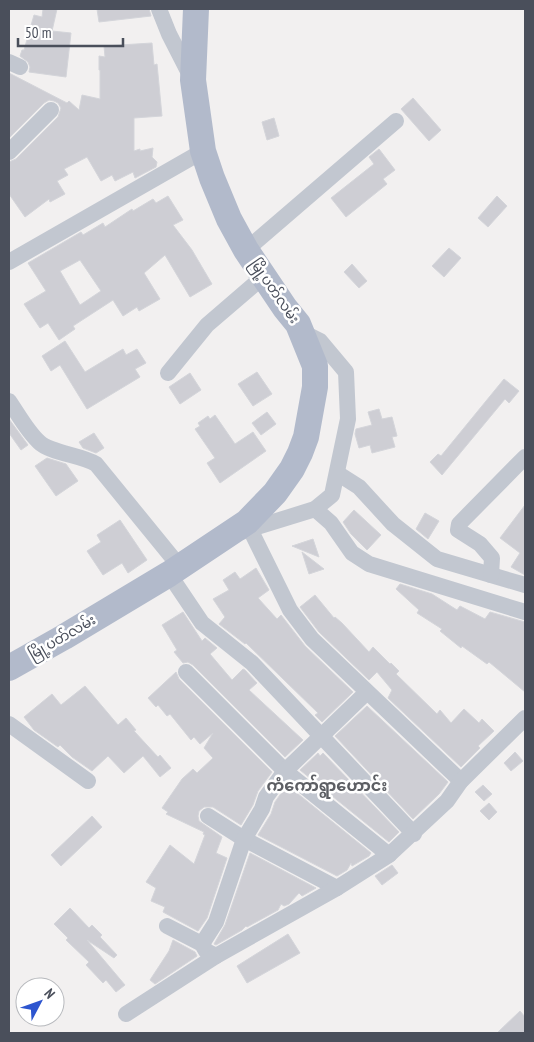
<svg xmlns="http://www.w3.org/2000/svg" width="534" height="1042" viewBox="0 0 534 1042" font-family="'PT Sans Narrow','Noto Sans Myanmar',sans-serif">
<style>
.building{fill:#ceced4;stroke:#d4d5da;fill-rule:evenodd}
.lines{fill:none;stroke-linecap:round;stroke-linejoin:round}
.street{stroke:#c2c7d0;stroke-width:16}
.primary{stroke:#b2bacb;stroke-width:26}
.labels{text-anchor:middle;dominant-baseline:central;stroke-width:5;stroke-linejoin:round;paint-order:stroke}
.street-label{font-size:14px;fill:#4a4f5b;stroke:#fff}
.quarter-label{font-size:16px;font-weight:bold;fill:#5d5f64;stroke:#fff}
</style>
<rect width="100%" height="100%" fill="#f2f0f0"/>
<g class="building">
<polygon points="43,9 57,9 52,31 71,33 66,77 29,72 30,67 28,62 20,56 22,50 24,50 34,15 42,17"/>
<polygon points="97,9 149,9 151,16 99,22"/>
<polygon points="152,43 154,65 157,64 162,116 134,118 134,151 140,149 140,151 153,148 152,157 157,162 156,167 135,178 133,172 115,181 112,175 101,181 87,157 64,169 68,175 57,181 65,194 50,202 49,199 25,217 9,194 9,162 16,159 58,117 61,108 58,103 54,101 49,100 44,103 9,138 9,73 67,103 69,101 79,110 82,95 100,99 100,70 99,70 99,56 105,57 104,46"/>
<polygon points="413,98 441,130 429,141 401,109"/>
<polygon points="274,118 279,136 267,140 262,122"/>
<polygon points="379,149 395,170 383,179 387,184 346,217 331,198 374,164 369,157"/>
<path d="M168,196L183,220L173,225L192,250L212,284L190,297L165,255L144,273L160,299L139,311L137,307L123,316L113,300L73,326L75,329L59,340L48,323L40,328L24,304L46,291L28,263L81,232L83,235L103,223L105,227L132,209L133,211L153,199L156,203ZM80,260L101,291L80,305L60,271Z"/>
<polygon points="497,196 507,206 488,227 478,218"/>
<polygon points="449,248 461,258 444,277 432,266"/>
<polygon points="352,264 367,281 359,288 344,272"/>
<polygon points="65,341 85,372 123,349 126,355 137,349 146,363 135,369 140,377 87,409 60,365 51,371 42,356"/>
<polygon points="257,372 272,394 253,406 238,384"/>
<polygon points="190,373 201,390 180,404 169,387"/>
<polygon points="504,379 519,391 509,403 505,399 442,475 430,462 438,454 441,456"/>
<polygon points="379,409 382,419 392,417 397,436 392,437 395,447 372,453 370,445 359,448 355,434 356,429 372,425 368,412"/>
<polygon points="267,412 276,424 261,435 252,423"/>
<polygon points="215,415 235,444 253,432 266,451 220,483 207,463 215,458 195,429 200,426 198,423 208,416 210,419"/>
<polygon points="9,419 28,445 21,450 9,433"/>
<polygon points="94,433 104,448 96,453 83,448 79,442"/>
<polygon points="47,458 66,464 78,481 56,496 35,466"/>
<polygon points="525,505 525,575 511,567 520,553 500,538"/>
<polygon points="354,510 381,535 367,550 351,534 343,522"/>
<polygon points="425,513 439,521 428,539 416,529"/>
<polygon points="120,520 147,560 128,573 122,563 103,575 87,551 101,542 97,535"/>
<polygon points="313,539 319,557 292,546"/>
<polygon points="302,552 324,569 309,574"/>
<polygon points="256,568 269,590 258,598 277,619 281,615 305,646 353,692 322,722 315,715 318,713 246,643 245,644 219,624 225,617 213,599 229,590 223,580 235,572 240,579"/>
<polygon points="400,584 432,594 457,610 460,606 485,619 490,612 525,622 525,692 489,662 487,664 462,646 461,648 440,631 442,629 417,613 419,610 396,589"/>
<polygon points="315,595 334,618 335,617 342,623 369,652 373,647 390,664 391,663 399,671 396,674 437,714 440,710 451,723 464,709 479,723 482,719 494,731 478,746 480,748 461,767 388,698 392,690 377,672 369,680 319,632 300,607"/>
<polygon points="183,612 202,641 205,638 217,648 210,654 232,680 243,669 245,670 257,683 249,690 303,740 285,757 193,665 188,662 183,663 174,652 177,650 162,625"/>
<polygon points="176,672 179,679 272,772 258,791 253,805 241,825 213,807 204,807 199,811 198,816 199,821 222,837 216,853 227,858 207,918 198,931 163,912 165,907 151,901 156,888 146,882 170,845 194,864 205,835 203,834 204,832 166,814 168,812 162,808 182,779 193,769 197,773 213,758 204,748 213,733 200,744 194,737 191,740 170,714 167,716 158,705 156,707 148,698"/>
<polygon points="85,686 118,725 126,718 136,730 134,731 158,757 160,755 171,768 160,777 143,756 124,773 108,756 92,771 72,757 60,745 58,747 34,730 24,717 52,694 61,705"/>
<polygon points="367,706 448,782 439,794 413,819 335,736"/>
<polygon points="515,752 523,761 511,771 504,763"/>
<polygon points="318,753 320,756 323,753 399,832 389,842 300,770"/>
<polygon points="287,785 371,853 369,856 352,866 351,863 347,870 337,876 258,835 271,814 275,802"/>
<polygon points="483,785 492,794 484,801 475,792"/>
<polygon points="489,803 497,812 489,820 480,811"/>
<polygon points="92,816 102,827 61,866 51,855"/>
<polygon points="250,853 316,888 302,896 299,893 289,904 284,906 281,904 278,910 247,927 246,926 242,930 216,945 214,944 225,925"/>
<polygon points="392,865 398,873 382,885 375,876"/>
<polygon points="70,908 89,928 92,925 102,935 100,937 117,955 114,958 87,940 125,985 116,992 106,980 103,983 86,965 89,962 66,940 68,938 54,924"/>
<polygon points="288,934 300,953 247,983 237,966"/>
<polygon points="173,940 195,952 197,956 155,984 150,980 169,951"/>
<polygon points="520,1011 525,1017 525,1033 497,1033"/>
</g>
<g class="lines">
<g class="street">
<polyline points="159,9 169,34 191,77"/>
<polyline points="9,62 20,67"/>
<polyline points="9,152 51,110"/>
<polyline points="246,250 396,121"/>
<polyline points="9,262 203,151"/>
<polyline points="168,373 207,325 264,276"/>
<path d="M9,401C18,414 27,431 39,442C50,453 82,455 96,464L180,567"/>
<polyline points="337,473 359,487 393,524 437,559 525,585"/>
<polyline points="315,509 331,523 352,553 369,564 525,612"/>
<polyline points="250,529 290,610 312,639 461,781"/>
<polyline points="241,532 315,509 332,495 348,419 346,372 320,341 302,332"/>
<polyline points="169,574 202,623 252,663 414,834"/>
<polyline points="491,575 492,558 480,544 458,530 459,524 525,457"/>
<polyline points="9,724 88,781"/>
<polyline points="208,816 244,839 337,888"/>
<polyline points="389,855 447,801 461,781 525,718"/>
<polyline points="167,926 202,944 206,951 216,956 337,888 389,855 285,771 186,672"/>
<polyline points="202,944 216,922 244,839 262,809 266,797 285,771 367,692"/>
<polyline points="126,1014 216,956"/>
</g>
<polyline class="primary" points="9,668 64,637 169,574 247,522 275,493 292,469 300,453 306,437 315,387 315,366 298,324 285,308 246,250 229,219 212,178 203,151 193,80 196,9"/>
</g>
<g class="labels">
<g class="street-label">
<text transform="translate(275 291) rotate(55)">မြို့ပတ်လမ်း</text>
<text transform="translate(62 637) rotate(-30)">မြို့ပတ်လမ်း</text>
</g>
<g class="quarter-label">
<text x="327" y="785">ကံကော်ရွာဟောင်း</text>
</g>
</g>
<rect width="534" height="1042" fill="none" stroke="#4a4f5b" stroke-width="20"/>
<g transform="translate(40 1002) rotate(49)"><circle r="24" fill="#ffffff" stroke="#b7b9bd"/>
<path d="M0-4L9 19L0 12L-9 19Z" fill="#2d55cf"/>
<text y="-8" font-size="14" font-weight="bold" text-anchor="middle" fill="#4a4f5b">N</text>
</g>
<path d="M18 38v8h105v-8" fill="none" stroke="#4a4f5b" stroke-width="2.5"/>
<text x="25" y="38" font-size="15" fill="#4a4f5b" stroke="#ffffff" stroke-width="4" paint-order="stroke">50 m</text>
</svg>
